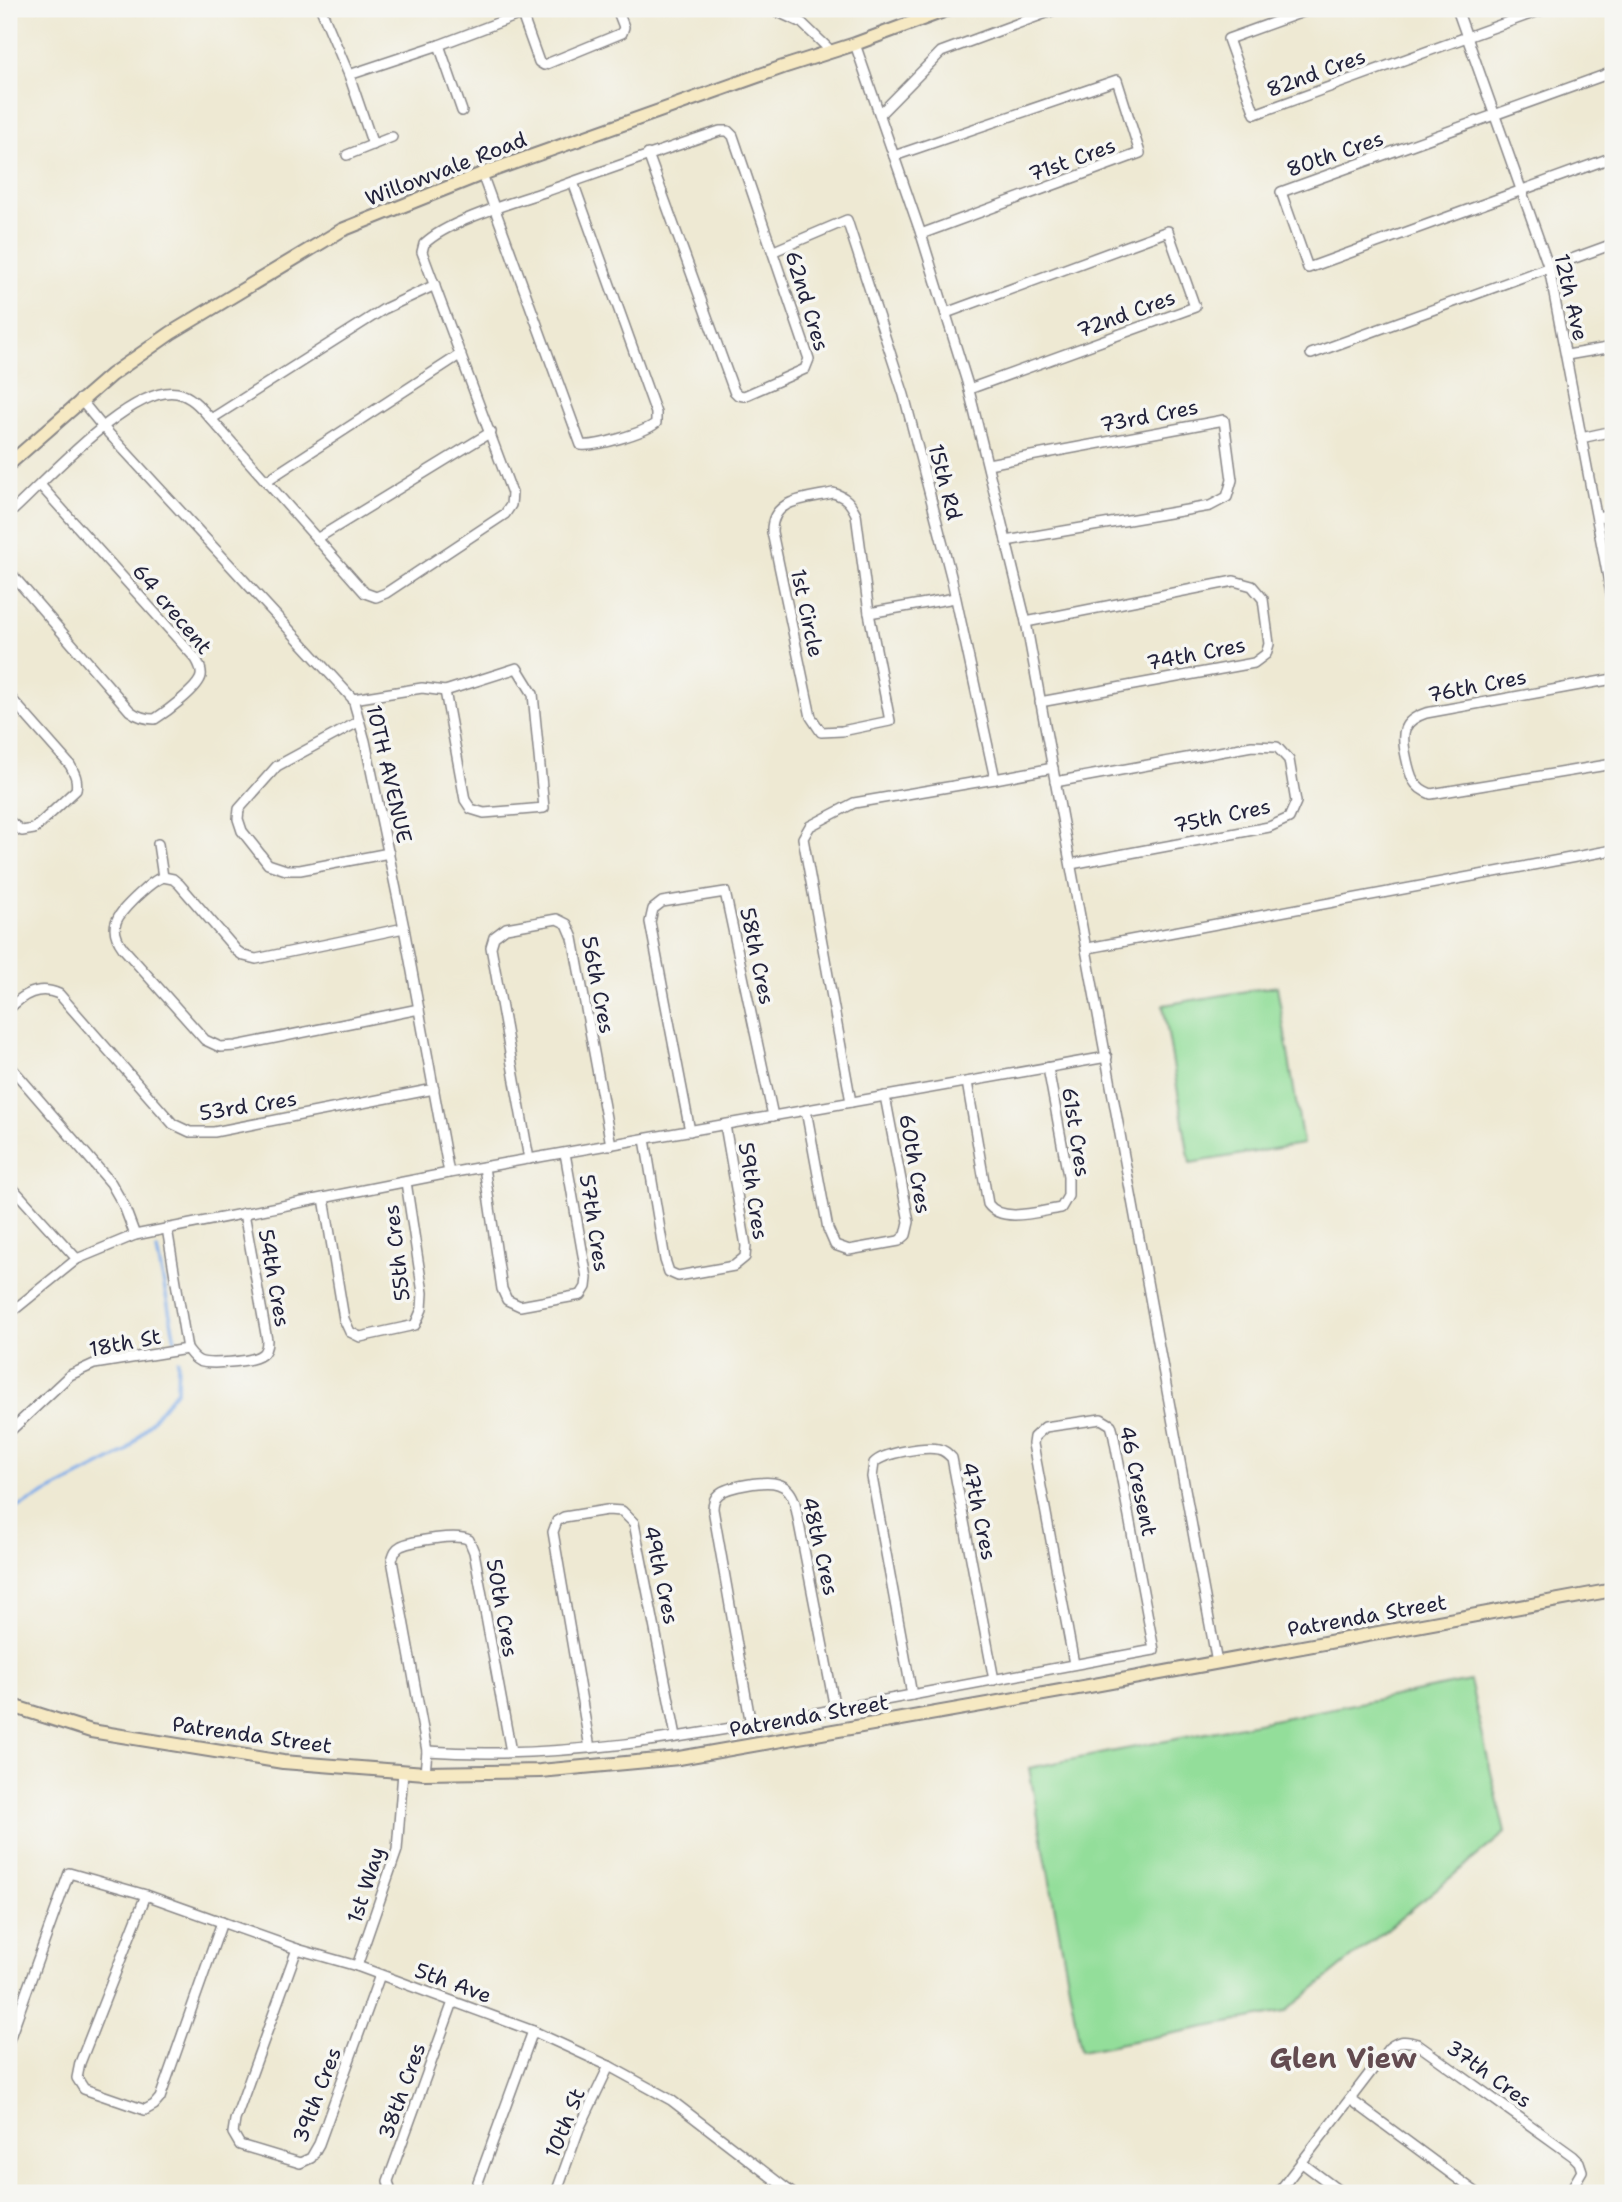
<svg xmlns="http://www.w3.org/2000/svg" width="1622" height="2202" viewBox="0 0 1622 2202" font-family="'Shantell Sans',sans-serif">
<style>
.park{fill:#93de9a;stroke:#5a806a;stroke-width:2}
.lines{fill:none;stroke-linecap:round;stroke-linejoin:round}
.stream{stroke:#7eace8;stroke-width:3.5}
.street-casing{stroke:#888687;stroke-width:12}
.secondary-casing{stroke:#888687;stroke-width:16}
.street{stroke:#fff;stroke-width:9}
.secondary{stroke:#f6e9c3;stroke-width:12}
.labels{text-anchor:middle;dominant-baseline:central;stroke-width:7;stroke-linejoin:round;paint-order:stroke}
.street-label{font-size:21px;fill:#22223b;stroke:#f6f6f2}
.district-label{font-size:28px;font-weight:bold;fill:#634b50;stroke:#f6f6f2}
</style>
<rect width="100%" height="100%" fill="#f6f6f2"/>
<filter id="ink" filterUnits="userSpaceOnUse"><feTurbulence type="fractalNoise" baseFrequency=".0143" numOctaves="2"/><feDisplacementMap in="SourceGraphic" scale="14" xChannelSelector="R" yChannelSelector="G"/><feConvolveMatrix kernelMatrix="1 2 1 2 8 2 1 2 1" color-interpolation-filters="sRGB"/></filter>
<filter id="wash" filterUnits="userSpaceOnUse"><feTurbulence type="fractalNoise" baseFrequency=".00686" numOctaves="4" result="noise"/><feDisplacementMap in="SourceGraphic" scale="28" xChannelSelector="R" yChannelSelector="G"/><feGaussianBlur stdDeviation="1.57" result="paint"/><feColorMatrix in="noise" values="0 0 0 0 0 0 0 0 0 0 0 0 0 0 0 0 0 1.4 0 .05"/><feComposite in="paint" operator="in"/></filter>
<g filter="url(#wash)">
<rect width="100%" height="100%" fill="#eee9d3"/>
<g class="park">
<polygon points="1277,986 1303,1144 1190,1163 1163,1005"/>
<polygon points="1470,1681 1505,1833 1285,2012 1081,2051 1029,1768"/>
</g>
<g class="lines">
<g class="stream">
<polyline points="157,1250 175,1340"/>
<polyline points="9,1512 126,1452 177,1390 178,1360"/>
</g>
</g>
</g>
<g filter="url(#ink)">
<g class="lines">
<defs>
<g id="street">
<polyline points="321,9 349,75 373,145"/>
<polyline points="520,9 539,62 544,65 622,33 624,27 617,9"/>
<polyline points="771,9 802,23 831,51"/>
<polyline points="1311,9 1228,39 1255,114 1544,9"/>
<polyline points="1457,9 1549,268 1613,604"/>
<polyline points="855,44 921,234 967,382 1026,622 1217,1663"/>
<polyline points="439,45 462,111"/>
<polyline points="1613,72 1281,192 1308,268 1613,157"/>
<polyline points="349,75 439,45 534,9"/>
<polyline points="881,113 941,52 1057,9"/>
<polyline points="347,155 392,137"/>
<polyline points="894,156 1117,80 1140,153 921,234"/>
<path d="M482,174L581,445C596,447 644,433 656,423V413L573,182"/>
<polyline points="774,251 847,220 904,395 951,576 995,779 1053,768"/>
<polyline points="946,313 1168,231 1195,307 969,389"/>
<polyline points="1311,354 1613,244"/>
<polyline points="1567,355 1613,347"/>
<polyline points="80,399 102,426 353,699 365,741 404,928 449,1173"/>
<polyline points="211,419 384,309 435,285"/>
<polyline points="1581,438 1613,431"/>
<polyline points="988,464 1224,420 1232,480 1227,497 1210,506 1006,541"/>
<polyline points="266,481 461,354"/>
<path d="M833,493C846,497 850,502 856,514L869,613L890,721L842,731L821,732L811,717L772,532C771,498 807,499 833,493Z"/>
<path d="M9,514C43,484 131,384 177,393C192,396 202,409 211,419L365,593L376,597L386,593L505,514L511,505L512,493L422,252L424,244C447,221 514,202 547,191C604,171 662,150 720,131H728L733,136L809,359L805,369L744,396L738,395L734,391L648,154"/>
<polyline points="1597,517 1613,514"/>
<polyline points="318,538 491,432"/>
<path d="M9,571L130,711C138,717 145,719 155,719C166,712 199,688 201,676C202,670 199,664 196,659L41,486"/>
<polyline points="869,613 955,598"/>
<polyline points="1026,622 1234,581 1252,586 1263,599 1269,644 1266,654 1254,663 1040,702"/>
<polygon points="517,668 533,694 544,808 484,813 471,809 465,800 445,691"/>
<path d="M1613,679L1426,713C1402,721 1401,733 1406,756C1410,775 1412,787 1431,794L1613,764"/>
<path d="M9,696L70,765C75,774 78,780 76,790L34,829L22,831L9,821"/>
<polyline points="353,699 422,688 445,691"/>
<polyline points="358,722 277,766 239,809 238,819 242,831 268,864 286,870 300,870 389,853"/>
<polyline points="1055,782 1252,746 1277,747 1289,760 1296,802 1289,818 1269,827 1071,864"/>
<polyline points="158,844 163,877"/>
<path d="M404,928L256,959L244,956L237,951L179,884L173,879L163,877C152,881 145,889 136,897C119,914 106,925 123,948L205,1040L220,1047L236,1046L419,1009"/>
<polyline points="1088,948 1613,850"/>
<path d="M9,1009C23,994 39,985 59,994L173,1124L190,1132H214L434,1089"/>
<polyline points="9,1065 111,1183 124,1206 135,1235"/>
<path d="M967,1082L988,1204C1002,1224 1040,1211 1061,1208L1068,1196V1176L1048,1068"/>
<polyline points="851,1102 803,838 810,826 854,803 995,779"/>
<polyline points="806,1110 828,1229 835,1245 849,1250 899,1241 906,1235 909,1222 885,1096"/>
<polyline points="690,1131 650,922 653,909 662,902 725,892 773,1116"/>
<polyline points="645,1139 665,1260 669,1272 678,1276 734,1266 745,1257 746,1246 725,1125"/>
<polyline points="529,1159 491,947 494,937 506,928 557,919 567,924 573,938 611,1145"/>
<polyline points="484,1167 502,1289 507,1300 520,1306 581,1295 586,1287 587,1278 565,1153"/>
<polyline points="9,1184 77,1259"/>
<polyline points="324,1198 344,1319 350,1332 360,1337 415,1325 422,1309 423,1293 406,1182"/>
<path d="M167,1228L187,1349C191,1354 193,1358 199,1361C209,1365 252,1362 261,1355C266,1352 267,1345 267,1340L244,1213"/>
<polyline points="9,1314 77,1259 135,1235 449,1173 1107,1057"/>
<polyline points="9,1432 70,1375 94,1364 187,1349"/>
<path d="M912,1695L872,1477L874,1463C883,1453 925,1446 938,1449C944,1450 947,1453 952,1458L994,1680"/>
<path d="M751,1725L713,1509C713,1503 714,1498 719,1494C728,1486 766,1480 778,1484C788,1487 792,1494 795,1503L835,1709"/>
<polyline points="590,1748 553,1532 557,1521 564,1517 607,1510 622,1511 634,1523 676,1736"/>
<path d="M427,1751L392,1560C394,1554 395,1549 401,1546C412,1541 459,1533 469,1540L474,1552L511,1752"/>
<path d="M425,1773L427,1751C564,1761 702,1734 837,1709C942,1689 1048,1669 1154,1650L1113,1432L1111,1425L1101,1419L1045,1427L1034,1437L1033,1444L1074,1664"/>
<polyline points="146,1895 80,2063 77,2078 84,2089 145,2110 154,2105 160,2098 222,1922"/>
<polyline points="297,1949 235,2120 233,2133 240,2145 300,2163 311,2158 319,2144 380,1975"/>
<polyline points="357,1966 397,1850 403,1772"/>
<polyline points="9,2040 69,1873 146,1895 297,1949 357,1966 533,2031 609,2066 671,2100 792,2193"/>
<polyline points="1350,2099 1477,2193"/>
<polyline points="1302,2163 1342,2193"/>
<polyline points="391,2193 388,2181 453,2002"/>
<polyline points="474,2193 533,2031"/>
<polyline points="556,2193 579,2129 609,2066"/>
<path d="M1278,2193L1389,2048C1399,2040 1406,2040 1417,2044L1573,2156L1579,2162L1582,2171L1569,2193"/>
</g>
<g id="secondary">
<polyline points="9,464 111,375 171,333 342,230 482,174 783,67 855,44 949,9"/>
<polyline points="9,1705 91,1731 283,1762 425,1773 540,1771 679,1758 1089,1686 1613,1590"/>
</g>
</defs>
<use href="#street" class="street-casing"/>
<use href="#secondary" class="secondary-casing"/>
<use href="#street" class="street"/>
<use href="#secondary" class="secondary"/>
</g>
</g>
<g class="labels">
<g class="street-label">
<text transform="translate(1316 73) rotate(-20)">82nd Cres</text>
<text transform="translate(1335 154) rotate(-19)">80th Cres</text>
<text transform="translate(1072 160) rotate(-20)">71st Cres</text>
<text transform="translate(446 169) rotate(-21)">Willowvale Road</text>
<text transform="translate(1571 297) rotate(77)">12th Ave</text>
<text transform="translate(807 301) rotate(73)">62nd Cres</text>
<text transform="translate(1126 314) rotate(-20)">72nd Cres</text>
<text transform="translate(1149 416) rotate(-11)">73rd Cres</text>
<text transform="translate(945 482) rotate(75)">15th Rd</text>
<text transform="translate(172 609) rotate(50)">64 crecent</text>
<text transform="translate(807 613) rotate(78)">1st Circle</text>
<text transform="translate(1196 654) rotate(-11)">74th Cres</text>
<text transform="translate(1477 686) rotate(-11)">76th Cres</text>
<text transform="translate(389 774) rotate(77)">10TH AVENUE</text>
<text transform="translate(1222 816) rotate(-12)">75th Cres</text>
<text transform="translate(757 956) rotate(78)">58th Cres</text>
<text transform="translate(598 985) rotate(79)">56th Cres</text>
<text transform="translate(248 1106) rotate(-9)">53rd Cres</text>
<text transform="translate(1076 1132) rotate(81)">61st Cres</text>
<text transform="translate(915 1164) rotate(80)">60th Cres</text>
<text transform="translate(753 1191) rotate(81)">59th Cres</text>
<text transform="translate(594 1223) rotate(81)">57th Cres</text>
<text transform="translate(397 1253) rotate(-97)">55th Cres</text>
<text transform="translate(274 1278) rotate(80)">54th Cres</text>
<text transform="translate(125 1343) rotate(-11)">18th St</text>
<text transform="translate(1138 1481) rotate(78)">46 Cresent</text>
<text transform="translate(979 1511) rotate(78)">47th Cres</text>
<text transform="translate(820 1546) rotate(77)">48th Cres</text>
<text transform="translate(661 1575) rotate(78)">49th Cres</text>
<text transform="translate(502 1608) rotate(80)">50th Cres</text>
<text transform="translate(1367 1616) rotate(-10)">Patrenda Street</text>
<text transform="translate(809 1716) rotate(-10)">Patrenda Street</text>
<text transform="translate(252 1735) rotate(8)">Patrenda Street</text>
<text transform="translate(366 1885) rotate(-72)">1st Way</text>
<text transform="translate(453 1983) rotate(20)">5th Ave</text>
<text transform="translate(1489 2074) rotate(36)">37th Cres</text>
<text transform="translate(402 2091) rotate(-70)">38th Cres</text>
<text transform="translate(317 2095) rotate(-69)">39th Cres</text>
<text transform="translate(565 2123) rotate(-68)">10th St</text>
</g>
<g class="district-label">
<text x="1343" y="2058">Glen View</text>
</g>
</g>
<rect width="1622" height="2202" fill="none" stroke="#f6f6f2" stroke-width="35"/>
</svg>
